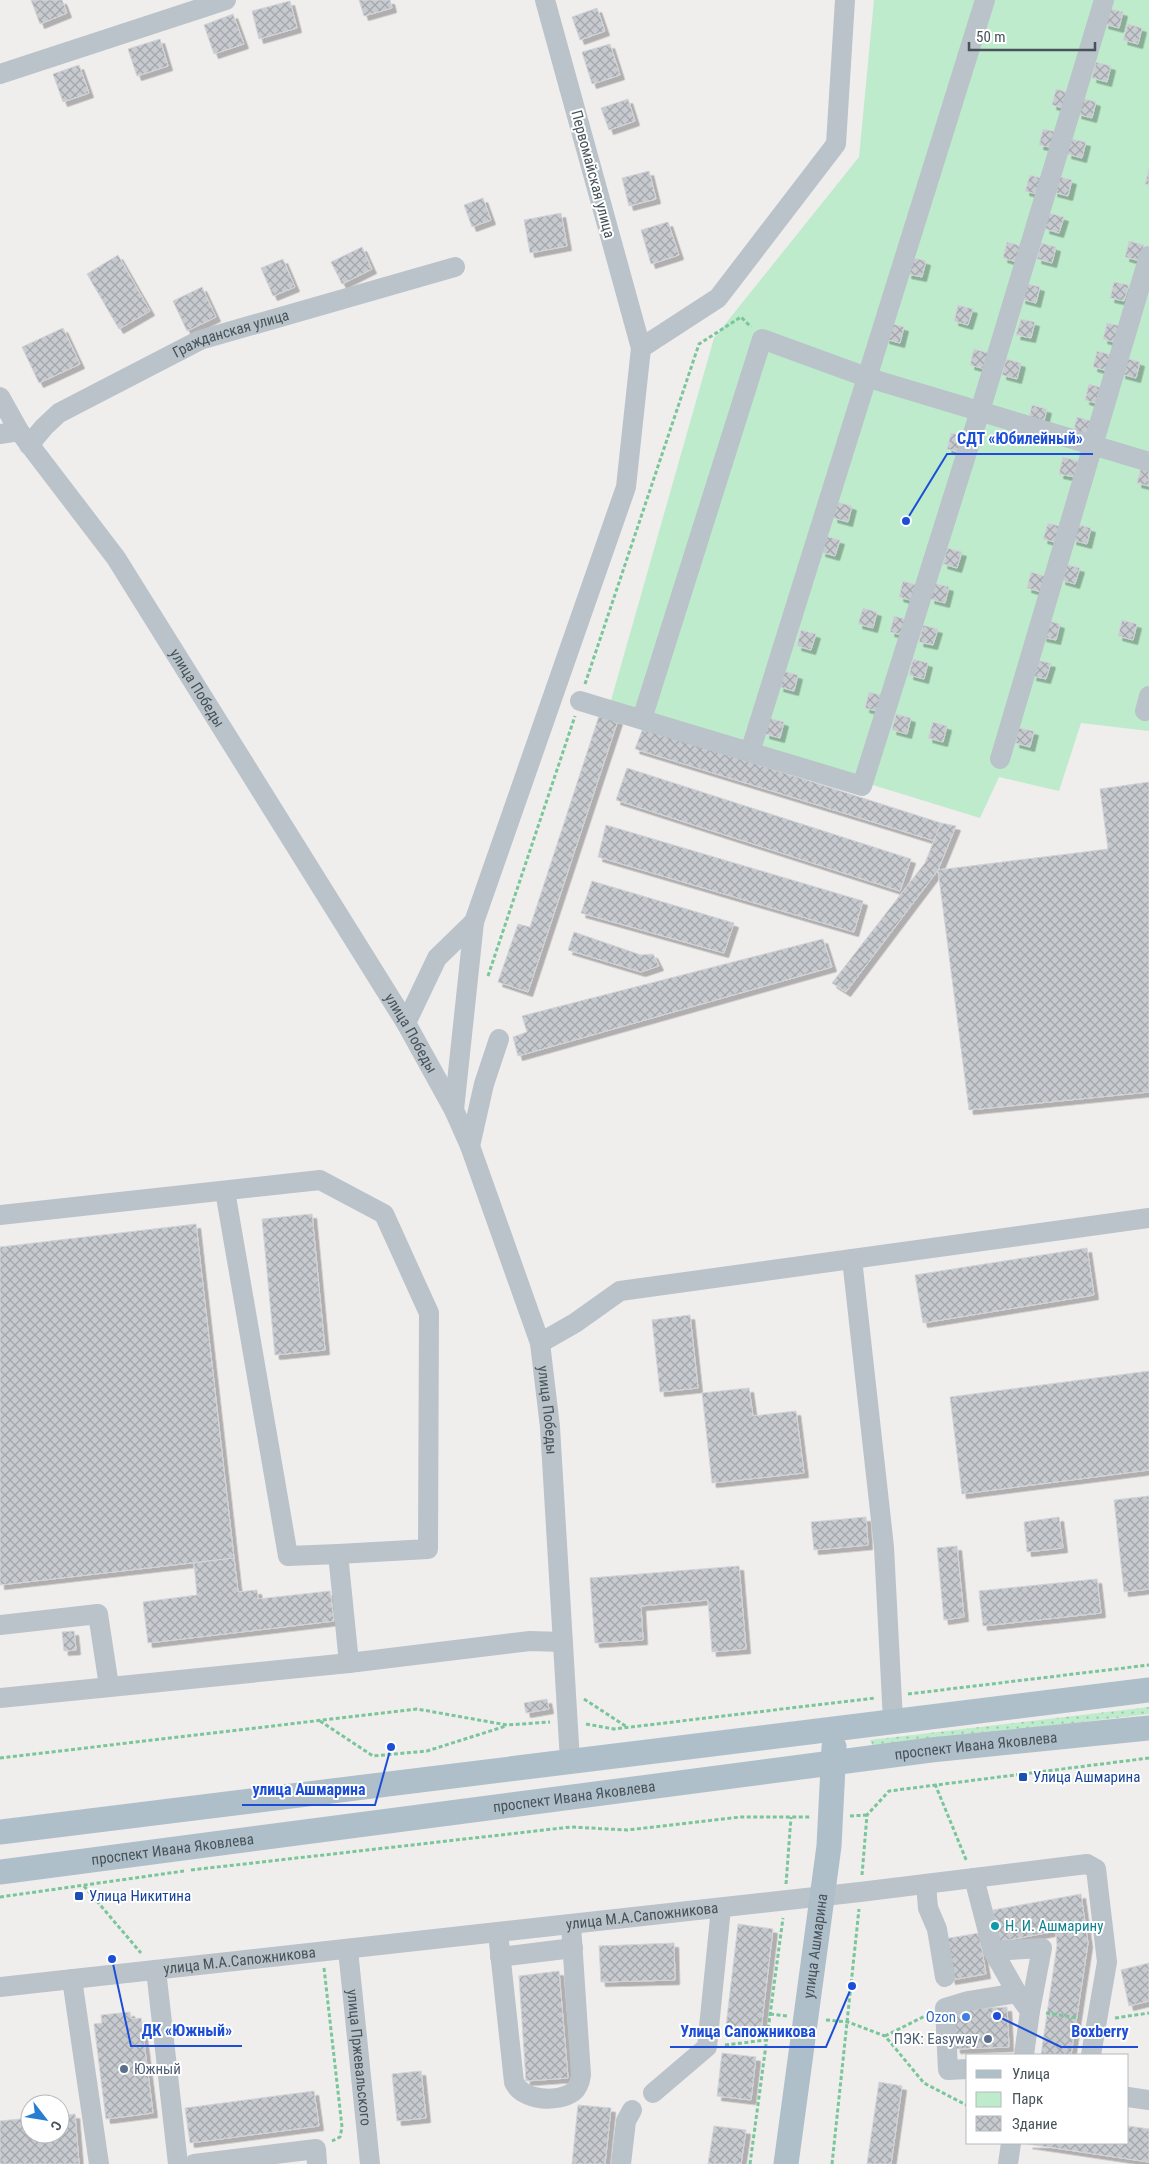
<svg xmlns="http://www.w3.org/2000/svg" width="1149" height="2164" viewBox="0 0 1149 2164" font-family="'Roboto Condensed',sans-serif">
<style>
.grass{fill:url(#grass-dots)}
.green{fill:#beebcc}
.building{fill:url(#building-cross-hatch);stroke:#d1d4d8;filter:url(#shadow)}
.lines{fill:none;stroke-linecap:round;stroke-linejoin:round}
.path{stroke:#79c69a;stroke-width:3;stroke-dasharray:4 2.5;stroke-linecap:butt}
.minor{stroke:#b9c3c9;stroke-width:20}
.major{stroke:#afbfca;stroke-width:25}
.transit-dot{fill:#1a4fb4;stroke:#fff;stroke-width:2}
.culture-dot{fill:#0f9aa8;stroke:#fff;stroke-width:2}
.shop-dot{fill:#3f7fe0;stroke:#fff;stroke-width:2}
.service-dot{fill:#5c6f8a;stroke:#fff;stroke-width:2}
.labels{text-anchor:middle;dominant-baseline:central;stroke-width:4;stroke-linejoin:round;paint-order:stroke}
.street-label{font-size:15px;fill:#475259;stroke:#fff}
.transit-label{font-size:15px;fill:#164399;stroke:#fff;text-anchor:start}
.culture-label{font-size:15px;fill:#0d838f;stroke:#fff;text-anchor:start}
.shop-label{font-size:15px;fill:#366cbe;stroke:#fff;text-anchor:end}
.service-label{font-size:15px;fill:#4e5e75;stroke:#fff;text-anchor:end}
.leader{fill:none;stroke:#1d4ed8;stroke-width:2}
.callout-dot{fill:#1d4ed8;stroke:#fff;stroke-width:2}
.callout-label{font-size:16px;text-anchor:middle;font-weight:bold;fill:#1d4ed8;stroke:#fff;stroke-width:4;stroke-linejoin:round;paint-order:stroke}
</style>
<defs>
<pattern id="grass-dots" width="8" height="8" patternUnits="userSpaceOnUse" patternTransform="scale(1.25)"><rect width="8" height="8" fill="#beebcc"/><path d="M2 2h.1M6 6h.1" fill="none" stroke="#9cc1a9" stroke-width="1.8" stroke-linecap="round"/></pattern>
<pattern id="building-cross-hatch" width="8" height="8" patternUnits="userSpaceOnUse" patternTransform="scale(1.25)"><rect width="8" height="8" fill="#c7cbd0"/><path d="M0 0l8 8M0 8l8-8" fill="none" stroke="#a3a7ac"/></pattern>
<filter id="shadow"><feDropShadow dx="4.5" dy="4.5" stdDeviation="0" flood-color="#0004"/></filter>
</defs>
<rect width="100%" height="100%" fill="#f0eded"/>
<polygon class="grass" points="1149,1707 1149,1714 873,1747 870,1740"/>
<polygon class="green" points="874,0 1149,0 1149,731 1081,723 1059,791 999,777 980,818 610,704 714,338 859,157"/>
<g class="building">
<polygon points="31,0 62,0 67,13 40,24"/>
<polygon points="359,0 390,0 392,8 364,16"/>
<polygon points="290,1 297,28 259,39 252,11"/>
<polygon points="597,8 605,31 580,40 572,17"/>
<polygon points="1108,8 1123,12 1119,28 1104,24"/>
<polygon points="233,14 244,44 214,54 204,25"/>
<polygon points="1128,24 1142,28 1138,44 1123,40"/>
<polygon points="160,39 168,66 137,76 128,49"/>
<polygon points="610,44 620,75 592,84 582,52"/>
<polygon points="1096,62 1111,66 1107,82 1092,78"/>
<polygon points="79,65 89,93 63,102 53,74"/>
<polygon points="1056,89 1071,93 1067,109 1052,105"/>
<polygon points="1082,98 1096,102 1092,118 1077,114"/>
<polygon points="628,99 635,121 609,130 601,108"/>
<polygon points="1043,129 1058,132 1054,148 1039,145"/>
<polygon points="1071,139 1086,142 1082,158 1067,154"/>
<polygon points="1149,168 1149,185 1145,184"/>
<polygon points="649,171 656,199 629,206 622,178"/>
<polygon points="1030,175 1045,179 1040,195 1025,191"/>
<polygon points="1057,176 1072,180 1068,196 1053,192"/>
<polygon points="483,198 491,220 472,227 464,205"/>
<polygon points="561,213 567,246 530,253 524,220"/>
<polygon points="1049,213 1064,217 1059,233 1045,229"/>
<polygon points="668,222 679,255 651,264 641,230"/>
<polygon points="1129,241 1144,245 1140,261 1125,257"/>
<polygon points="1007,242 1022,246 1017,262 1003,258"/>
<polygon points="1041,243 1056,247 1052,263 1037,259"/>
<polygon points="362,247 372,269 342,284 331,262"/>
<polygon points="118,255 150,311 119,329 87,274"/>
<polygon points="911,257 926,261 922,277 907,274"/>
<polygon points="283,259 295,287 273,296 261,268"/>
<polygon points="1114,282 1129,285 1124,301 1110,298"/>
<polygon points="1025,283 1040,287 1036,303 1021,299"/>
<polygon points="202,287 216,317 187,331 173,301"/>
<polygon points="958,305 973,309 968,325 954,321"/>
<polygon points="1021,319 1035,322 1031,338 1016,335"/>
<polygon points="889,323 904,327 900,343 885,339"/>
<polygon points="1107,323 1121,326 1117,343 1103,339"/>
<polygon points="63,328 80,364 39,383 22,347"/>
<polygon points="974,349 989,353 985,369 970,365"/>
<polygon points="1097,351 1112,355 1108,371 1093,367"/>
<polygon points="1125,358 1140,362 1136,378 1121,374"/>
<polygon points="1006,359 1021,363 1017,379 1002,375"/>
<polygon points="1089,384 1103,388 1099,404 1085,400"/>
<polygon points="1032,405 1047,409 1043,425 1028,421"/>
<polygon points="1077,417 1092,421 1088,437 1073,433"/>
<polygon points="951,433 966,437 962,453 947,449"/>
<polygon points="1063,457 1078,461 1074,477 1059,474"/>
<polygon points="1141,467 1149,469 1149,486 1137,483"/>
<polygon points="837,502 852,506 848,522 833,518"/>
<polygon points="1048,523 1063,527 1058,543 1043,539"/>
<polygon points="1076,524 1091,528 1087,544 1072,540"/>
<polygon points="825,536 840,540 835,556 821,552"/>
<polygon points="947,548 962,552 957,568 943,564"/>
<polygon points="1065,564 1080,568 1075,584 1061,580"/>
<polygon points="1031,572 1045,576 1041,592 1027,588"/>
<polygon points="903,581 917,585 913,601 899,597"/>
<polygon points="934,583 949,587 945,603 930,599"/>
<polygon points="863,608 877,612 873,628 858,624"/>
<polygon points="894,616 909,620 905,636 890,632"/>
<polygon points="1046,620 1060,624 1056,640 1042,637"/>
<polygon points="1122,620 1137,624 1133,640 1118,636"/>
<polygon points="923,625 938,629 933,645 919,642"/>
<polygon points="801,630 816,634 811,650 797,646"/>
<polygon points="913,659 928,663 924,679 909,675"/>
<polygon points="1036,660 1051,663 1046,679 1032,676"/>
<polygon points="783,671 798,675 794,691 779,687"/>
<polygon points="869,692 884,696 880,712 865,708"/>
<polygon points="896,714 911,718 907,734 892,730"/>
<polygon points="599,716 618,720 528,992 498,982 518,924 530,927"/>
<polygon points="769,718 784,722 780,738 765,734"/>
<polygon points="933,722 947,726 943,742 928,738"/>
<polygon points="643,728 941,823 935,841 635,749"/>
<polygon points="1019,728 1034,731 1030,747 1015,743"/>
<polygon points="627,768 911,859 900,891 616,800"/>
<polygon points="1149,782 1149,1092 969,1110 938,870 1108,849 1100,789"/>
<polygon points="941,823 956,826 938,870 846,992 832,983 925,863"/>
<polygon points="606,825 863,901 854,932 598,857"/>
<polygon points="592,881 734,923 724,953 581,913"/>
<polygon points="574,932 641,955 653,954 659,966 641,972 568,950"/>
<polygon points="823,939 832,967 518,1056 513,1037 527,1032 522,1016"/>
<polygon points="312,1214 325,1350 275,1355 262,1219"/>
<polygon points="196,1224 234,1558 0,1585 0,1247"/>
<polygon points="1087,1248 1094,1295 923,1323 915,1275"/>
<polygon points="690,1315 698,1388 660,1392 652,1320"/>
<polygon points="1149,1371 1149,1470 962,1494 950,1397"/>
<polygon points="749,1388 753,1416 796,1411 804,1473 712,1483 702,1393"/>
<polygon points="1149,1496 1149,1589 1124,1592 1114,1500"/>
<polygon points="866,1517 868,1545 814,1550 811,1522"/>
<polygon points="1059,1517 1063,1548 1027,1552 1024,1522"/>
<polygon points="957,1546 964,1617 944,1620 937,1548"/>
<polygon points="234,1558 238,1592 257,1590 258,1599 330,1591 334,1621 148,1643 143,1602 197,1595 194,1563"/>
<polygon points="739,1566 746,1649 712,1652 708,1600 641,1606 643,1640 595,1643 590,1578"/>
<polygon points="1097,1579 1101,1613 983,1626 979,1591"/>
<polygon points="74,1631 76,1650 64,1651 62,1632"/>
<polygon points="547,1699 549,1709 526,1713 524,1703"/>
<polygon points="1081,1894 1088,1943 1071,2055 1041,2055 1057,1945 1056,1931 998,1942 993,1910"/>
<polygon points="738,1924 773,1929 761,2030 726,2026"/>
<polygon points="979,1933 986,1974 951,1980 944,1939"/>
<polygon points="674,1943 675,1980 601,1982 599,1946"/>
<polygon points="1149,1963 1149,2001 1129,2006 1121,1970"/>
<polygon points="559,1971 568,2078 526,2081 519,1976"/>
<polygon points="1007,2007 1009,2047 956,2049 954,2010"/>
<polygon points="130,2012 131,2019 141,2018 153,2113 106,2119 94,2024 102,2023 101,2015"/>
<polygon points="722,2053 756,2057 751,2100 717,2096"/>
<polygon points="421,2071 426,2118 397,2121 392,2074"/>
<polygon points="879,2082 902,2086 891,2164 867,2164"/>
<polygon points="314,2091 319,2126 190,2143 185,2108"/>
<polygon points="578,2105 611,2108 605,2164 572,2164"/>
<polygon points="75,2114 79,2164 0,2164 0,2121 30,2118 30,2134 60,2134 60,2116"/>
<polygon points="714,2126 746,2130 741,2164 708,2164"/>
<polygon points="1128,2126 1149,2129 1149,2162 1028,2144 1128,2143"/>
</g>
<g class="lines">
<g class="path">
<polyline points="585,684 699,344 741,317 751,327"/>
<polyline points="488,976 575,716"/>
<polyline points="908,1694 1149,1665"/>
<polyline points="584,1699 627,1727"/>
<polyline points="320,1721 373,1756 427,1751 506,1726"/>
<polyline points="586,1724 614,1729 875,1698"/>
<polyline points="0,1758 417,1709 507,1725 550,1722"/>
<polyline points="935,1784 967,1862"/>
<polyline points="850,1816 867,1815"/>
<polyline points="191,1870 571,1827 627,1830 741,1817 811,1817"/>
<polyline points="862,1875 867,1815 889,1791 1149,1758"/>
<polyline points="786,1884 791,1817"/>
<polyline points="84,1886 141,1953"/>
<polyline points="0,1897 184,1871"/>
<polyline points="324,1968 342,2127 340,2137 332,2141"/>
<polyline points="1046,2013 1079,2018"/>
<polyline points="770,2014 787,2016"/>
<polyline points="1115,2018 1149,2013"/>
<polyline points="826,2020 848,2022 885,2036 924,2083 968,2106"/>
<polyline points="885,2036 927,2015"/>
<polyline points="725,2045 766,2040"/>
<polyline points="750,2164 783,1918"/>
<polyline points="832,2164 859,1909"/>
</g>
<g class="minor">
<polyline points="0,74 226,0"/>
<polyline points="641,348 718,298 836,144 845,0"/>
<path id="s1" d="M0,397L19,431L116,558L406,1023L454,1110L470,1146L540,1343L550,1427L570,1761"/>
<polyline points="0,434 19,431"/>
<path id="s2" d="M29,445L44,427L59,413L200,340L455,267"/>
<polyline points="580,701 862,786 980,411 1104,0"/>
<polyline points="1145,711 1149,696"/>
<polyline points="642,719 762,339 869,378 1149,462"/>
<polyline points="750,752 985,0"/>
<polyline points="1000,759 1149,256"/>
<polyline points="406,1023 437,958 474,922"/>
<polyline points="454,1110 474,922 626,487 641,348 545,0"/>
<polyline points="470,1146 484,1084 499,1039"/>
<polyline points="225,1191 288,1556 338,1554 349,1663"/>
<polyline points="0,1215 320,1180 384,1214 429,1313 428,1549 338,1554"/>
<polyline points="852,1259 884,1547 893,1721"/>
<polyline points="540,1343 575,1323 620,1291 1149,1218"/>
<polyline points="0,1625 98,1614 109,1686"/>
<polyline points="0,1698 349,1663 530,1641 563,1642"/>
<polyline points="974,1878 993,1951 1017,1993 1030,2011 1024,2055"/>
<polyline points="926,1884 928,1908 937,1929 945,1977"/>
<path d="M498,1933L514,2082C522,2101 558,2103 573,2092C578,2088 580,2082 581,2075L571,1925"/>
<path id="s3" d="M348,1950L370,2164"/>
<polyline points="993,1951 1042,1948 1030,2011"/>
<polyline points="500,1957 573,1948"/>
<polyline points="156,1970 178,2164"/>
<polyline points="72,1979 99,2164"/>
<path id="s4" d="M0,1987L860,1892L1087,1864L1096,1869L1107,1962L1091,2055"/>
<polyline points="968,2069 948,2070 945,2008 968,2001 1017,1993"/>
<polyline points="653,2093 707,2047 721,1908"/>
<polyline points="1128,2097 1149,2100"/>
<polyline points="194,2164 316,2149 317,2164"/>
<polyline points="621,2164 626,2121 632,2110"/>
<polyline points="1008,2164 1011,2143"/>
</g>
<g class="major">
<polyline points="0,1832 1149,1690"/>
<path id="s5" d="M0,1872L931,1750L1149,1728"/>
<path id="s6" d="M786,2164L829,1846L834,1747"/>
</g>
</g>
<g class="transit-dot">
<rect x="1018" y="1772" width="10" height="10" rx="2.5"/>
<rect x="74" y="1891" width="10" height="10" rx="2.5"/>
</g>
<circle class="culture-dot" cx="995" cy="1926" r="5"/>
<circle class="shop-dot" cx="966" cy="2017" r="5"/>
<g class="service-dot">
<circle cx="988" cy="2039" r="5"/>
<circle cx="124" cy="2069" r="5"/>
</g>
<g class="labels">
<g class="street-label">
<text transform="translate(593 174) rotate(75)">Первомайская улица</text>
<text stroke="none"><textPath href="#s2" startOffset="234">Гражданская улица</textPath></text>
<text stroke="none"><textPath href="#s1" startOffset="352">улица Победы</textPath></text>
<text stroke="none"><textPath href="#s1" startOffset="758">улица Победы</textPath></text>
<text stroke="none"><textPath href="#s1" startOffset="1162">улица Победы</textPath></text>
<text stroke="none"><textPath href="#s5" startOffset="984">проспект Ивана Яковлева</textPath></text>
<text stroke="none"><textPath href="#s5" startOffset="579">проспект Ивана Яковлева</textPath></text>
<text stroke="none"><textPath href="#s5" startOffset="174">проспект Ивана Яковлева</textPath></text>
<text stroke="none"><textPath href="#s4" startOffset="646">улица М.А.Сапожникова</textPath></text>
<text stroke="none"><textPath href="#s6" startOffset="220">улица Ашмарина</textPath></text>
<text stroke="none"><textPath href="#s4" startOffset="241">улица М.А.Сапожникова</textPath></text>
<text stroke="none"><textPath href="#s3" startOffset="108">улица Пржевальского</textPath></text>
</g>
<g class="transit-label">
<text x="1033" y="1777">Улица Ашмарина</text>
<text x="89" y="1896">Улица Никитина</text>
</g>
<g class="culture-label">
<text x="1005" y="1926">Н. И. Ашмарину</text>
</g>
<g class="shop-label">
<text x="956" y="2017">Ozon</text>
</g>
<g class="service-label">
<text x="978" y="2039">ПЭК: Easyway</text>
<text x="134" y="2069" text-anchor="start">Южный</text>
</g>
</g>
<path class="leader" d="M906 521L947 454H1093M391 1747L375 1805H242M112 1959L131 2046H242M997 2016L1061 2047H1138M852 1986L826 2047H670"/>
<g class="callout-dot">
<circle cx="906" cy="521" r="5"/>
<circle cx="391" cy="1747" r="5"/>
<circle cx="112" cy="1959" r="5"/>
<circle cx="997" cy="2016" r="5"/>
<circle cx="852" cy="1986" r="5"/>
</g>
<g class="callout-label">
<text x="1020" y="444">СДТ «Юбилейный»</text>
<text x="309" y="1795">улица Ашмарина</text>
<text x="187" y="2036">ДК «Южный»</text>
<text x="1100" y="2037">Boxberry</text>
<text x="748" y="2037">Улица Сапожникова</text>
</g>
<rect x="966" y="2054" width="162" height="90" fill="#ffffff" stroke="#b5babd"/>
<rect x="976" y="2070" width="25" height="8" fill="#afbfca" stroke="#b5babd"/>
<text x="1012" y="2079" font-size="15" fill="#475259">Улица</text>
<rect x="976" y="2092" width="25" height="15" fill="#beebcc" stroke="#b5babd"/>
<text x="1012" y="2104" font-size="15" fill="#475259">Парк</text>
<rect x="976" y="2116" width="25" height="15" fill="url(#building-cross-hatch)" stroke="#b5babd"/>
<text x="1012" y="2129" font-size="15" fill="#475259">Здание</text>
<g transform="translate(45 2119) rotate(121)"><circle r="24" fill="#ffffff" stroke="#b5babd"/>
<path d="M0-4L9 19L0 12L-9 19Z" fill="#277ed0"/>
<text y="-8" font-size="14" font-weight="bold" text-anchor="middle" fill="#475259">С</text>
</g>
<path d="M969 42v8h126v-8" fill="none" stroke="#475259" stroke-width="2.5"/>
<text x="976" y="42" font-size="15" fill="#475259" stroke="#ffffff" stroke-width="4" paint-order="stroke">50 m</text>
</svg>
